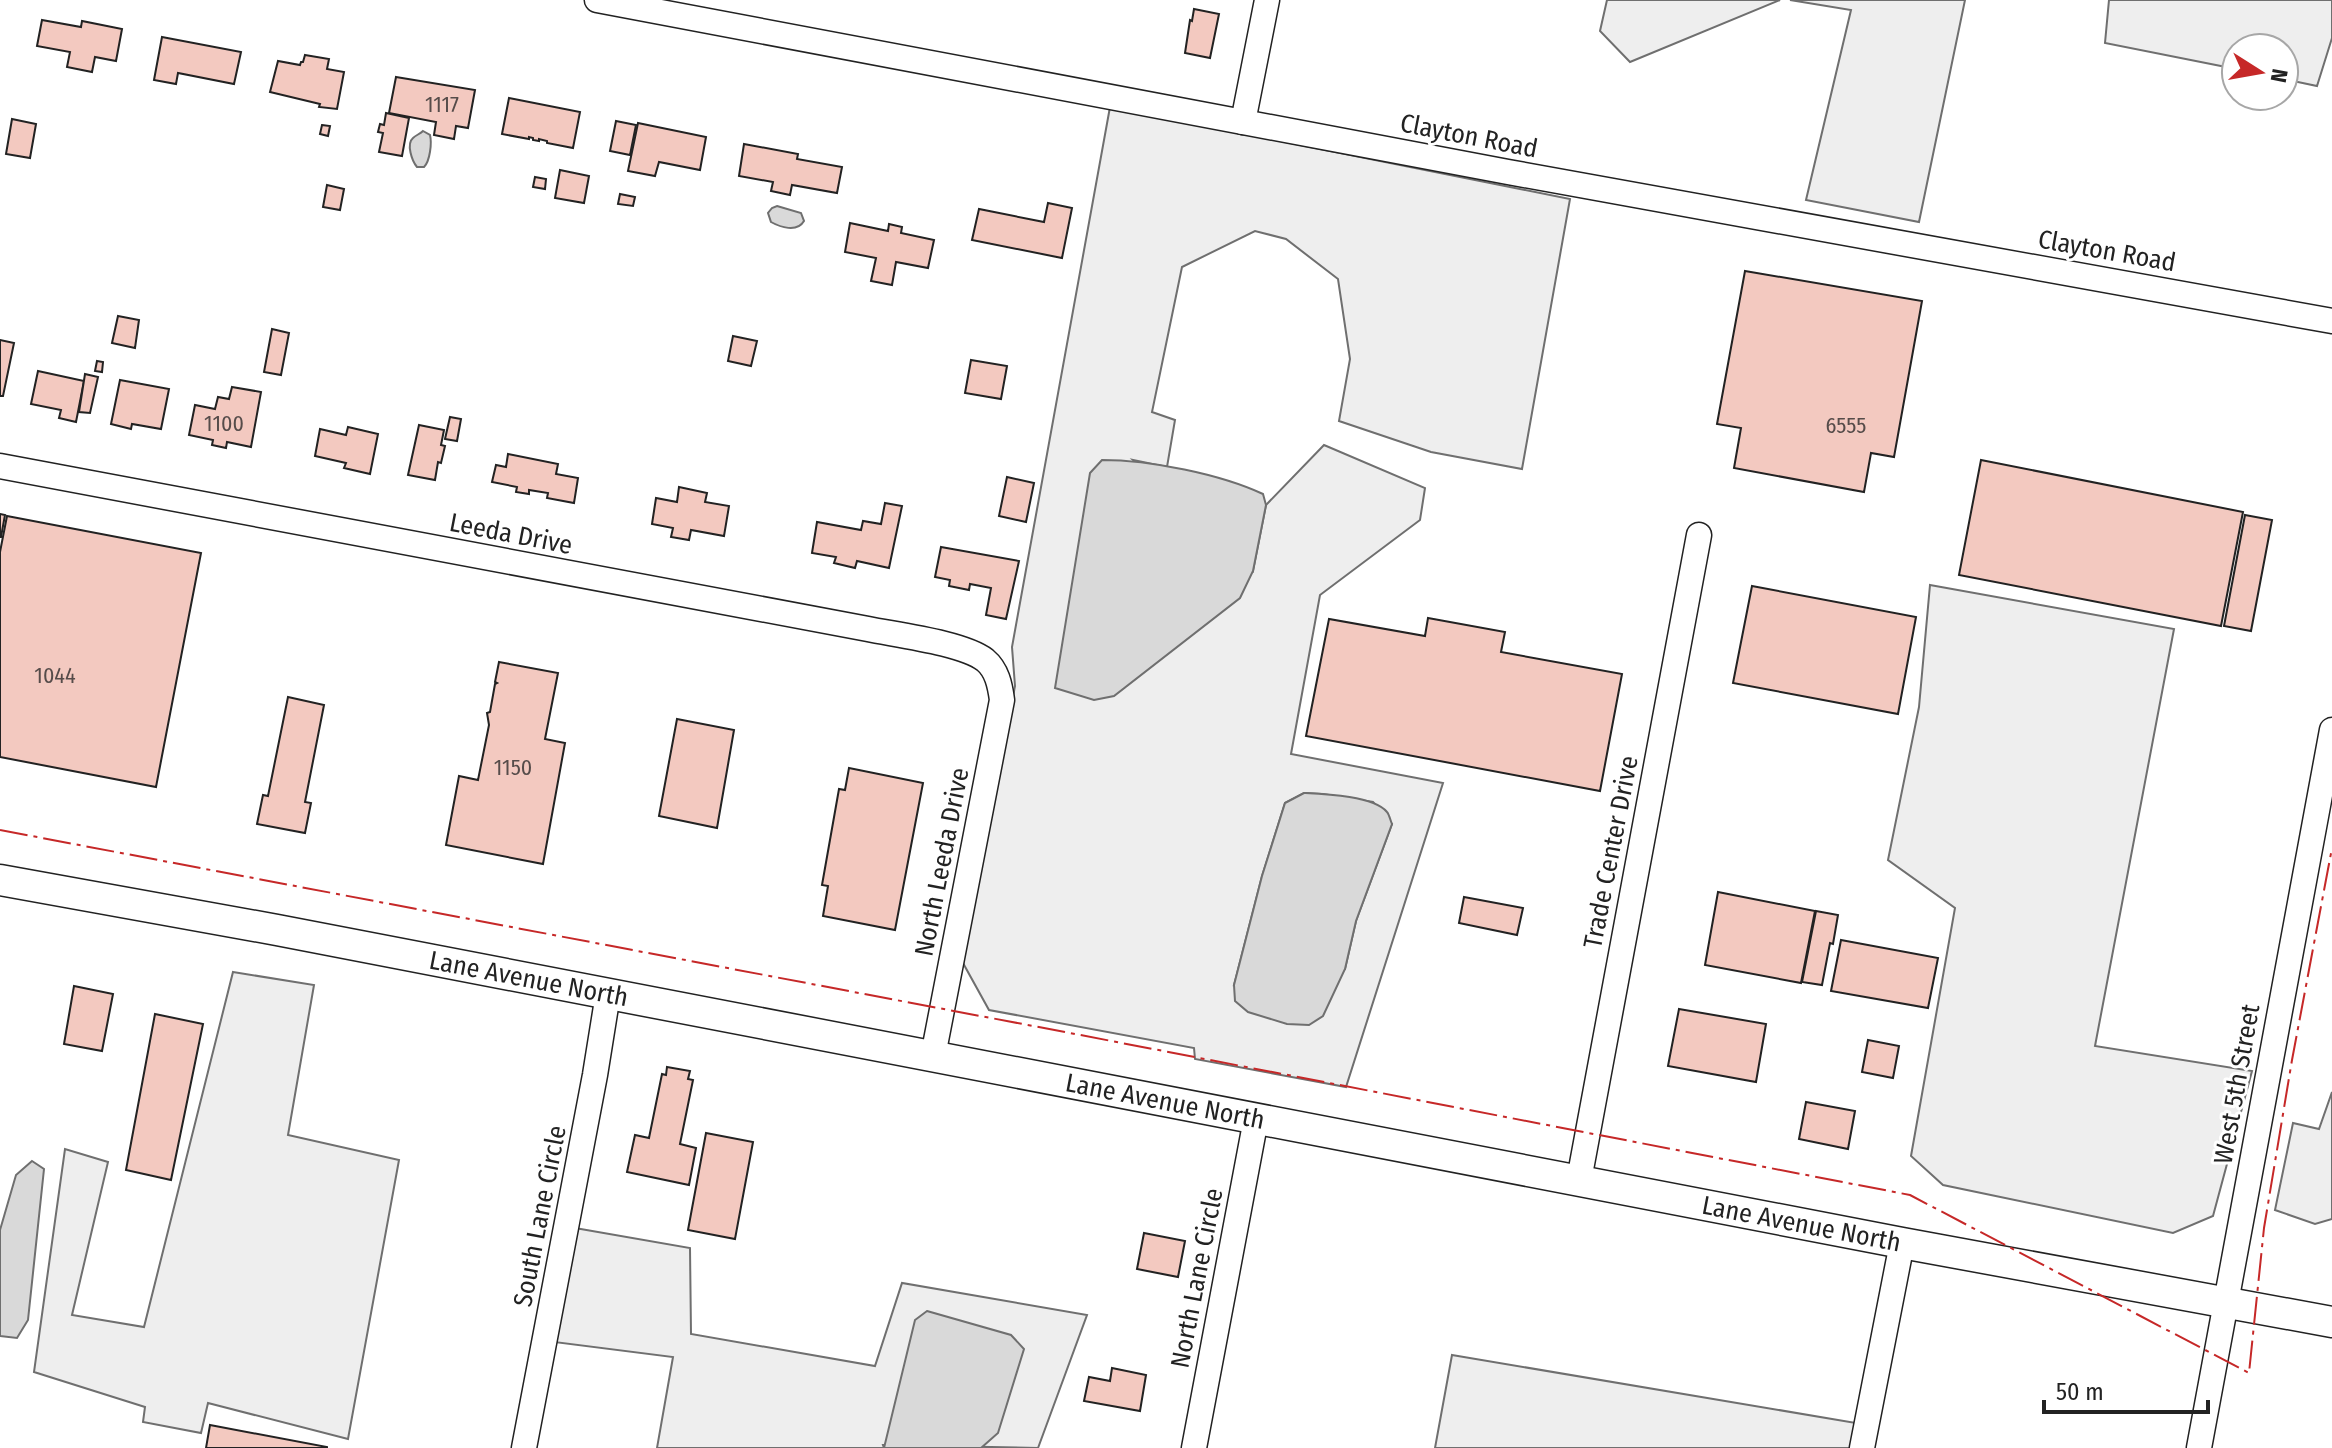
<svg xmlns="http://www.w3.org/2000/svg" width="2332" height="1448" viewBox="0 0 2332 1448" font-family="'Fira Sans Condensed',sans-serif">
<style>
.green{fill:#eee;stroke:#6f6f6f;stroke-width:2;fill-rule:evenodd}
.water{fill:#d9d9d9;stroke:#6f6f6f;stroke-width:2}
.building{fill:#f3c9c0;stroke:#222;stroke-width:2}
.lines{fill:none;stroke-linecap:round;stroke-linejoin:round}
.minor-casing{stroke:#222;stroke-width:27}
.major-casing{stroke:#222;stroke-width:33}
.minor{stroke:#fff;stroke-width:24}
.major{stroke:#fff;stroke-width:30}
.power{stroke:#c62828;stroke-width:2;stroke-dasharray:28 6 4 6;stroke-linecap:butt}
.labels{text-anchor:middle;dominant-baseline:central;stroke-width:6;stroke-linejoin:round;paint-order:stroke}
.number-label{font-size:22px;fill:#564c4a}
.street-label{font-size:26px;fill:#222;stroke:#fff}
</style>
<rect width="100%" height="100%" fill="#fff"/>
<g class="green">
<polygon points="1607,0 1780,0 1630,62 1600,31"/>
<polygon points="1790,0 1965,0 1919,222 1806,200 1851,10"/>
<polygon points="2109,0 2332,0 2332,38 2317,86 2284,79 2284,48 2236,48 2236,69 2105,43"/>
<path d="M1110,107L1570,199L1522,469L1431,452L1339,421L1350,359L1338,279L1286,239L1255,231L1182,267L1152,412L1175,420L1167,467L1133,460L1253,571L1266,505L1324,445L1425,488L1420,520L1320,595L1291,754L1443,783L1346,1087L1195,1059L1194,1048L989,1010L963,963L1015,686L1012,647ZM1304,793L1323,794L1373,802L1392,824L1356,921L1345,969L1234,985L1262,876L1285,803Z"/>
<polygon points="1930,585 2174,629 2095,1046 2252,1071 2213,1216 2173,1233 1943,1185 1911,1156 1955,908 1888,860 1919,707"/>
<polygon points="233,972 314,985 288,1135 399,1160 348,1439 208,1403 201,1433 143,1422 145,1407 34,1372 65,1149 108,1162 72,1315 144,1327"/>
<polygon points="2332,1092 2332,1219 2315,1224 2275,1210 2293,1123 2319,1129"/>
<polygon points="575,1228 690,1248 691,1334 875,1366 902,1283 1087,1315 1038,1448 883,1445 884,1448 657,1448 673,1357 554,1342"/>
<polygon points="1452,1355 1856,1423 1851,1448 1435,1448"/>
</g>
<g class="water">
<path d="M423,131L430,135C432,143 430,161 424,167H417C412,161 406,144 413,138C416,135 420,134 423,131Z"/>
<path d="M777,206L801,213L804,221C797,233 780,227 771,222L768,213L772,208Z"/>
<path d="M1102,460C1150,460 1220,474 1263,494L1266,505L1253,571L1240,598L1114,696L1094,700L1055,688L1090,473Z"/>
<path d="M1304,793C1325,794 1374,796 1387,812C1389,814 1391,822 1392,824L1356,921L1345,969L1323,1016L1309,1025L1287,1024L1248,1012L1235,1001L1234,985L1262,876L1285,803Z"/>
<polygon points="32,1161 44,1169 28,1320 17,1338 0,1336 0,1230 16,1175"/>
<polygon points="927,1311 1011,1335 1024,1349 998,1433 981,1448 884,1448 915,1320"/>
</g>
<g class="building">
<polygon points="1194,9 1219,14 1210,58 1185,53 1190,20 1192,21"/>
<polygon points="42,20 81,27 82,21 122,29 116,61 95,57 92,72 67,67 70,52 37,46"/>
<polygon points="162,37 241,52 234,84 178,73 176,84 154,80"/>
<polygon points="305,55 329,59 327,69 344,72 337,109 319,107 320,104 270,92 278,61 300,65 301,62 303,62"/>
<polygon points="396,77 475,90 468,128 456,126 454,139 434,135 436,122 389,113"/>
<polygon points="509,98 580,112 573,148 547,143 547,141 539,139 539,141 533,140 533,138 529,137 529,139 502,134"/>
<polygon points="386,113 409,118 402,156 379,152 383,133 378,132 380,124 384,125"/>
<polygon points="12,119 36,124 30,158 6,154"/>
<polygon points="616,121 636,125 630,155 610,151"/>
<polygon points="638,123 706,137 700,170 659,162 655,176 628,171"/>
<polygon points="322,125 330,126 328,136 320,134"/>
<polygon points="744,144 798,154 797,159 842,167 837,193 792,185 790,195 771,191 773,182 739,176"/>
<polygon points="560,170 589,176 584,203 555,198"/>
<polygon points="535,177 546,179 545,189 533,187"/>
<polygon points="327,185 344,189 340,210 323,207"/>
<polygon points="620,194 635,197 633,206 618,204"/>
<polygon points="1048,203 1072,208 1062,258 972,240 979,209 1044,222"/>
<polygon points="850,223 888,231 889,224 902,227 901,233 934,240 928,268 896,262 892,285 871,281 876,258 845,252"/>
<polygon points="1745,271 1922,301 1894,457 1871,453 1864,492 1734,468 1741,428 1717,424"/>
<polygon points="118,316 139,320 135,348 112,343"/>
<polygon points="272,329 289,333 281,375 264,372"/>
<polygon points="733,336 757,341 751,366 728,361"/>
<polygon points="0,340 14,343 3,396 0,396"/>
<polygon points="971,360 1007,366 1001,399 965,393"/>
<polygon points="97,361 103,362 102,372 95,371"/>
<polygon points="38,371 84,381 76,422 59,418 61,410 31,404"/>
<polygon points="85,374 98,377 90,413 79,412"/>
<polygon points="120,380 169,389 161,429 132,424 131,429 111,424"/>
<polygon points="232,387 261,392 251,447 227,442 226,448 212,445 213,440 189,435 195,405 215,409 218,397 229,399"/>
<polygon points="450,417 461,419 457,441 445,439"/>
<polygon points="419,425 444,430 441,445 445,446 441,463 438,462 435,480 408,475"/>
<polygon points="348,427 378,434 370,474 344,468 346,463 315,456 320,429 346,435"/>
<polygon points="508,454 558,464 556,474 578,478 574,503 547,498 548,493 529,490 529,494 516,492 517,487 492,482 496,465 506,467"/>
<polygon points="1981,460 2243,512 2221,626 1959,575"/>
<polygon points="1007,477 1034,483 1026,522 999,516"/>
<polygon points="679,487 707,493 705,502 729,506 724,536 691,530 689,540 671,537 673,528 652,524 656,498 677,502"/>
<polygon points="885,503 902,506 889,568 857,561 855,568 834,563 836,557 812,553 817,522 861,530 863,521 881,524"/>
<polygon points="0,514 5,515 1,537 0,537"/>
<polygon points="2245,515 2272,520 2251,631 2224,626"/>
<polygon points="7,516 201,553 156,787 0,757 0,552"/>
<polygon points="941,547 1019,561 1006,619 986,615 991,588 970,584 969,590 949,586 950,580 935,577"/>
<polygon points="1752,586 1916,617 1898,714 1733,683"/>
<polygon points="1428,618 1505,632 1501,652 1622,674 1600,791 1306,736 1329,619 1425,636"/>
<polygon points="499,662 558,673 545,739 565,743 543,864 446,845 459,776 478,780 489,725 487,713 490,712 495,684 497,683 495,682"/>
<polygon points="288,697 324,705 305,802 311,803 305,833 257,824 263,795 268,796"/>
<polygon points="677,719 734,730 717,828 659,816"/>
<polygon points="849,768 923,783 895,930 823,916 828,886 822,885 839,789 845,790"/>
<polygon points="1718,892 1815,911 1801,983 1705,965"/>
<polygon points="1464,897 1523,908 1517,935 1459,923"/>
<polygon points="1816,911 1838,915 1833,944 1830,943 1822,985 1802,982"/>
<polygon points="1841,940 1938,958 1928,1008 1831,991"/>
<polygon points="74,986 113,994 102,1051 64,1044"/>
<polygon points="1679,1009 1766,1024 1756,1082 1668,1066"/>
<polygon points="155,1014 203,1024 171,1180 126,1170"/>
<polygon points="1868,1040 1899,1046 1893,1078 1862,1072"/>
<polygon points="667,1067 690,1071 688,1079 693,1080 680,1144 696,1148 689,1185 627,1172 635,1135 649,1138 662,1074 666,1075"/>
<polygon points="1806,1102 1855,1111 1848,1149 1799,1139"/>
<polygon points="706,1133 753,1142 735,1239 688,1230"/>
<polygon points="1144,1233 1185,1241 1178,1277 1137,1269"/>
<polygon points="1112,1368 1146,1375 1140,1411 1084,1401 1089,1377 1110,1381"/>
<polygon points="210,1425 327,1447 327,1448 206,1448"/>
</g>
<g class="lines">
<defs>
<g id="minor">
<polyline points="597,0 1508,172 2332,321"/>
<polyline points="1243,122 1267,0"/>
<path d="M0,466L868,629C897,635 963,643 985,660C997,670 1000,685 1002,700L933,1056"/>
<polyline points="1579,1180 1699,535"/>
<polyline points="524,1448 595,1075 608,994"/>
<polyline points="1194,1448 1256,1119"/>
<polyline points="1862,1448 1902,1243"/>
<polyline points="2199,1448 2332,730"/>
</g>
<g id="major">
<path id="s1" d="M0,880L277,930L1902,1243L2332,1322"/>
</g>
</defs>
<use href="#minor" class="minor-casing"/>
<use href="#major" class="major-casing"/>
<use href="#minor" class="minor"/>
<use href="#major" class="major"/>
<polyline class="power" points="0,830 1070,1033 1910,1195 2249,1373 2264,1228 2292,1060 2332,848"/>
</g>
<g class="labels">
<g class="number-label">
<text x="442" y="104">1117</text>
<text x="224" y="423">1100</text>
<text x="1846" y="425">6555</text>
<text x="55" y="675">1044</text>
<text x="513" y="767">1150</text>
</g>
<g class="street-label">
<text transform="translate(1469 136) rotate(11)">Clayton Road</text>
<text transform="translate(2107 251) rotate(10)">Clayton Road</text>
<text transform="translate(511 534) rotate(11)">Leeda Drive</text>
<text transform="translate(1611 852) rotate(-79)">Trade Center Drive</text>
<text transform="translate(942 862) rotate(-79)">North Leeda Drive</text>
<text stroke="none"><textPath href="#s1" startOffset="538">Lane Avenue North</textPath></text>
<text transform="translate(2237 1084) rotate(-80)">West 5th Street</text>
<text stroke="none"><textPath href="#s1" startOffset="1186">Lane Avenue North</textPath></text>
<text transform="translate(540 1216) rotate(-79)">South Lane Circle</text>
<text stroke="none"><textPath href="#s1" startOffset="1834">Lane Avenue North</textPath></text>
<text transform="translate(1197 1278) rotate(-79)">North Lane Circle</text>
</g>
</g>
<g transform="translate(2260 72) rotate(101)"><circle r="38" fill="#ffffff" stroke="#a7a7a7" stroke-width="2"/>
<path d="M0-6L14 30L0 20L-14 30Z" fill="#c62828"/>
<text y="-12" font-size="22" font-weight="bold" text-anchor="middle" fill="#222222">N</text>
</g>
<path d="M2044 1400v12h164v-12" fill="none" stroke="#222222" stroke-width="4"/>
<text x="2056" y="1400" font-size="24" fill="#222222" stroke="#ffffff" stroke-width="6" paint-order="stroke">50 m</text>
</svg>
